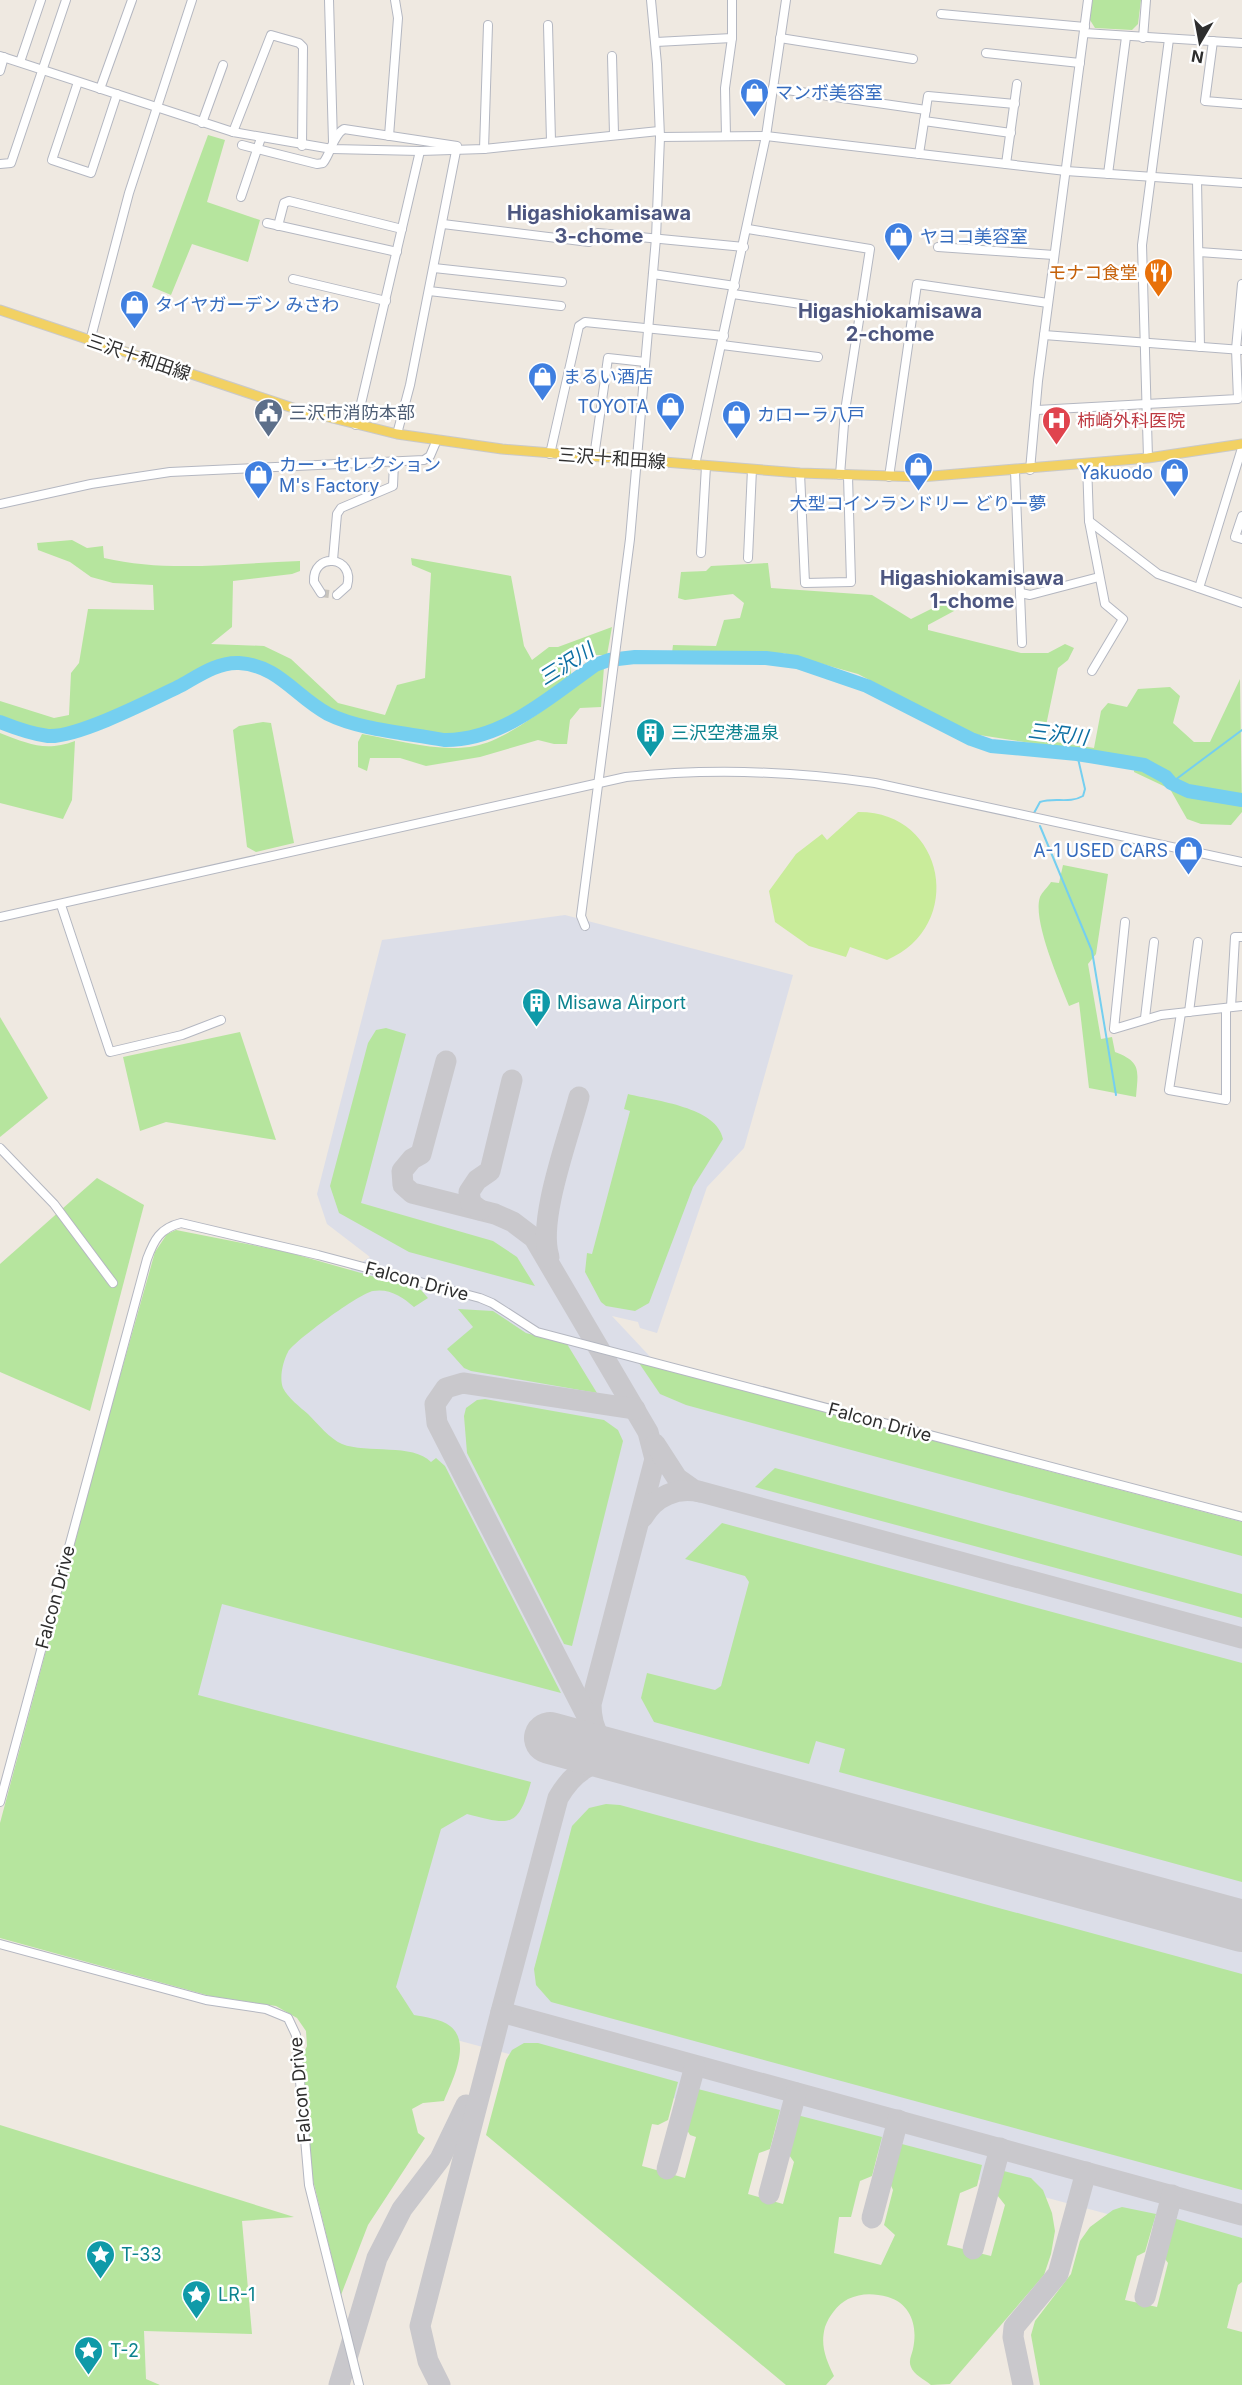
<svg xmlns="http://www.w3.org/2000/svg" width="1242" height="2385" viewBox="0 0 1242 2385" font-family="Inter,'Noto Sans JP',sans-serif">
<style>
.airport{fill:#dcdee8}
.green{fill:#b6e59e}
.pitch{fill:#c9ec9a}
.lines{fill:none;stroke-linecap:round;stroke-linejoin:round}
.stream{stroke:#75cff0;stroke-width:2}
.river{stroke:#75cff0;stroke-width:14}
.taxiway{stroke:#c9c8cc;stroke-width:21}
.runway{stroke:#c9c8cc;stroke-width:52}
.minor-tunnel{stroke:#c8c4bd;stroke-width:8;stroke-dasharray:8 4;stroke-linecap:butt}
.minor-casing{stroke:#b4b7c1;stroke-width:10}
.major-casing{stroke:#c9c9c9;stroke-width:11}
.minor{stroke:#fff;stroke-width:8}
.major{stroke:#f2d163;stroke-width:9}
.labels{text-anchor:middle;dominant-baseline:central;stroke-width:5;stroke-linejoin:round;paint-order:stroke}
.shop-label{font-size:18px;fill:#366cbe;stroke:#fff;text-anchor:start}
.food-label{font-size:18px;fill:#c56008;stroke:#fff;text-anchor:end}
.street-label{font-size:18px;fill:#2e2e2e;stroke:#fff}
.service-label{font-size:18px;fill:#4e5e75;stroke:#fff;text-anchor:start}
.health-label{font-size:18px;fill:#be3a42;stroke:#fff;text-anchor:start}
.culture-label{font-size:18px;fill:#0d838f;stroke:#fff;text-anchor:start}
.neighbourhood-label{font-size:20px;font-weight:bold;fill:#4d5680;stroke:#fff}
.water-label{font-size:20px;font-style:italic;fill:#0d6fa3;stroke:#fff}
</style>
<rect width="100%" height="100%" fill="#efe9e1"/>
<polygon class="airport" points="565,915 793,975 744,1148 707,1187 657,1333 640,1328 638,1322 612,1316 671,1379 1242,1539 1242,2250 0,1918 133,1412 370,1257 327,1224 317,1194 382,940"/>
<g class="green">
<polygon points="1092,0 1141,0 1138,24 1132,30 1095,28 1090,20"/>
<polygon points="208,135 225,140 207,202 260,220 248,262 192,244 171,295 152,287"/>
<path d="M72,540L87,548L103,546L104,558C167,573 235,563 300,561V571L292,574L233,581L232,627L211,644L264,646L291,659L338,703L385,715L397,685L425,678L431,573L412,565L411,558L511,576L524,646L532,660L549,647H558L612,627L607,655H591L571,660V676C542,700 485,736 446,736C424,736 400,729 379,724C361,719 339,718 323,706C299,689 271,654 238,659C172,669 118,728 53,730C34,731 17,724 0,718V701L54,718L69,715L71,673L79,663L88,609L154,610L153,585L113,583L91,577L70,562L38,550L37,543Z"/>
<polygon points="768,563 771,588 872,595 911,619 951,599 959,604 954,611 928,625 928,630 1021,653 1048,653 1065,644 1074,648 1068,660 1058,668 1043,740 1094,748 1101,711 1108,703 1127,707 1138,689 1170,687 1180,696 1173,723 1194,742 1210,742 1240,679 1242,812 1231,825 1201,824 1187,819 1170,789 1134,772 1135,759 973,734 858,674 783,653 672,653 673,645 716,646 724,620 740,618 744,603 733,594 685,600 678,598 681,572 706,571 711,566"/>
<path d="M604,667L601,707L580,708L570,720L567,744H554L538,740L480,757L426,766L400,758H370L367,771L358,767V742L362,734C398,740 439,753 475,746C515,738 568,689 604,667Z"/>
<polygon points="263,722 271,723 294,843 256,852 247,847 233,730 239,726"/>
<path d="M0,733C29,744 45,752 75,741L72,800L63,819L0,803Z"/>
<path d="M1063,865L1108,874L1096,954L1088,964L1101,1039L1112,1037L1115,1052C1142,1062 1138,1071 1136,1097L1089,1088L1079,1002L1069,1006C1060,983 1032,920 1040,897C1042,892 1048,887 1051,882L1059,883Z"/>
<polygon points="0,1017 48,1098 0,1137"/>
<polygon points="386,1028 406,1034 361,1203 493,1241 517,1257 535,1286 409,1252 339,1213 330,1186 368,1043 376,1030"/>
<polygon points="240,1032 276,1140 166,1122 140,1131 123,1057"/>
<path d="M628,1094C656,1101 717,1107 723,1139L693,1187L649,1303L635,1311L606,1306L601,1302L585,1272L587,1253L592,1254L630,1111L624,1109Z"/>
<polygon points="97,1178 144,1205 90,1411 0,1372 0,1264"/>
<path d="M176,1230L287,1252L421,1290L428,1298L414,1307C403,1297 389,1288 373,1291C360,1293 294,1341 288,1352C283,1361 279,1378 283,1388C288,1398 300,1407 308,1414C318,1424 330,1439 342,1444C367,1454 413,1443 431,1462L436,1458L445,1466L561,1693L222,1604L198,1695L531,1782C518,1829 510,1825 467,1814L441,1829L396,1987L414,2015C425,2017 441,2019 450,2026C472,2043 452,2081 444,2101L423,2103L412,2109L418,2133L425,2138L368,2225L341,2295L312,2176L302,2057L307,2046L306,2031L297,2018L276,2006L210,1996L0,1938V1823L106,1426L155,1252L167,1234Z"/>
<polygon points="458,1309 493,1311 526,1333 567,1344 597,1393 471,1371 464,1368 447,1349 473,1327"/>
<polygon points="639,1363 1242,1522 1242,1556 686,1405 660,1394"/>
<polygon points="485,1399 604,1420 618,1430 623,1441 572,1646 564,1644 467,1453 464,1416 466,1408 477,1400"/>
<polygon points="775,1468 1242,1594 1242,1618 755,1487"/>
<polygon points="722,1523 1242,1663 1242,1882 839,1772 845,1749 816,1741 809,1764 654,1722 641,1698 647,1673 715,1690 721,1686 749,1582 745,1576 685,1559"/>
<polygon points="606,1804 620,1805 1242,1974 1242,2190 551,2002 536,1985 534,1969 572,1826 589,1808"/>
<path d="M524,2043H538L678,2082L668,2120L658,2125L652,2124L642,2166L685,2178L696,2137L690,2135L684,2125L694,2088L780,2110L770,2149L759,2153L748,2194L783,2204L794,2162L787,2152L797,2115L882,2137L872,2176L860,2181L851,2217H839L834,2253L881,2265L895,2235L884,2225L893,2190L888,2179L898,2143L982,2165L977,2186L960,2193L947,2245L991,2256L1005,2205L994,2191L1000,2170L1031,2178L1043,2190L1052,2213L1055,2231L1051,2254L1044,2275L950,2384L931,2385C925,2380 913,2374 911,2367C908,2361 912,2354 913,2349C918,2326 911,2304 888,2297C873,2293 861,2293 848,2299C837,2305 829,2316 825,2327C820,2346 826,2359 834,2376L826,2385H786L486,2135L506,2060L512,2050Z"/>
<polygon points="0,2125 294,2217 242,2221 252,2334 144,2331 146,2379 160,2385 0,2385"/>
<polygon points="1122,2207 1156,2214 1145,2252 1137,2256 1125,2300 1157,2307 1168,2263 1163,2256 1173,2218 1242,2238 1242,2282 1238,2285 1227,2328 1242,2332 1242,2385 1040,2385 1031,2335 1035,2321 1071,2274 1080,2241 1090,2227 1113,2210"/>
</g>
<path class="pitch" d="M858,812C945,811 967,926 887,960L850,947L846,957L809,946L775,922L769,891L796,854L822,834L827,840Z"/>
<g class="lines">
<g class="stream">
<polyline points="1171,783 1242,730"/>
<path d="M1034,813L1040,802C1055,797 1069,804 1083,796L1085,789L1077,754"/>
<polyline points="1040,826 1092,951 1116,1095"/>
</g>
<path class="river" d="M0,722C15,728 32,734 48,736C77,738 151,700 180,686C198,676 217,662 239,663C278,665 296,697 328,714C360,730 408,733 444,740C502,741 550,697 595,665L609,660L635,657L766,658L797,662L867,686L971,739L991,746L1077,754L1144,765L1166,777L1171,783L1188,791L1242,800"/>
<g class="taxiway">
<path d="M446,1061L421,1154L412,1159L402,1171L403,1185L412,1193L495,1214L513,1222L534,1238L648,1432L655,1459L591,1704C591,1732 603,1748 628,1760C596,1757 574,1770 558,1798L501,2012L1242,2215"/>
<polyline points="480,1210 471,1203 469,1192 477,1180 490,1171 512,1080"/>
<path d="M549,1257C537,1220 569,1136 579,1097"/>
<polyline points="655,1444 677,1478 694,1490 1242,1638"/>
<path d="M643,1517C655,1496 677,1487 700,1492"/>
<polyline points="591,1724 437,1423 435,1404 446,1388 463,1383 635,1409"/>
<polyline points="667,2169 695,2066"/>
<polyline points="769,2194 796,2093"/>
<polyline points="872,2218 898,2120"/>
<polyline points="973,2249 1000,2148"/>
<polyline points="1145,2297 1172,2195"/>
<polyline points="339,2385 377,2258 402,2209 440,2159 466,2105"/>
<polyline points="440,2385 428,2361 420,2326 501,2012"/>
<polyline points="1023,2385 1013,2337 1014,2327 1058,2274 1086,2172"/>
</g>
<polyline class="runway" points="550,1738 1242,1926"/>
<polyline class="minor-tunnel" points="321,593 337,595"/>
<defs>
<g id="minor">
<polyline points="329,0 333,142"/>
<polyline points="941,14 1085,27"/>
<polyline points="548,25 551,141"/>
<polyline points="1084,33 1242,43"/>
<polyline points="780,38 913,59"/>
<polyline points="1143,38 1146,0"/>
<polyline points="1213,41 1205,101 1242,104"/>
<polyline points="656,42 732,38"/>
<polyline points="986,53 1080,63"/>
<polyline points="0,56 233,132 332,149 420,151 484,149 659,131"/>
<polyline points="612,56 614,134"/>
<polyline points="20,62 41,0"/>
<polyline points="0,71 4,57"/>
<polyline points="78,82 52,160 91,173 117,94"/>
<polyline points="773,88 926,110"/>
<polyline points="100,89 132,0"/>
<polyline points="924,121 1011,133"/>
<polyline points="202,123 223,65"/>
<polyline points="233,132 271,35 299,43 303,47 302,146"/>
<polyline points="389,136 398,18 395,0"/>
<polyline points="726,136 725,88 732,38 732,0"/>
<polyline points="660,137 766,136 1066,171 1242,183"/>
<path d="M242,145L317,164L323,163C331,153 333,135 344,129L457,146L410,385L397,434"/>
<polyline points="484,149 488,25"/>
<polyline points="919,154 928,96 1015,104"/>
<polyline points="0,164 11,163 66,0"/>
<polyline points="1006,164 1017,84"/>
<polyline points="1108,174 1126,37"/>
<polyline points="1197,180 1200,347"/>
<polyline points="241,197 261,138"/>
<polyline points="267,223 397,252"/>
<polyline points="443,224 589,242"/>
<polyline points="278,226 284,203 289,201 402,229"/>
<polyline points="748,229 870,249 845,411 840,475"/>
<polyline points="598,233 744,247"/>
<polyline points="938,247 1054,255"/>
<polyline points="1199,252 1242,255"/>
<polyline points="434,268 562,282"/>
<polyline points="653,274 735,286"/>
<polyline points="293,279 386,301"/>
<polyline points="429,291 561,306"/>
<polyline points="733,294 814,306"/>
<polyline points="1044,335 1242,350"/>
<polyline points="90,341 129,193 192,0"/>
<polyline points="722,345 818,357"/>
<polyline points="1037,410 1238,399 1236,349 1242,284"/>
<polyline points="356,425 420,151"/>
<polyline points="550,454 579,326 585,322 724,336"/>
<polyline points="594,457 608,358 645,362"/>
<polyline points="1148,458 1142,245 1169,39"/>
<polyline points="1087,463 1089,521 1158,574 1242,603"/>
<polyline points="695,465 766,136 786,0"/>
<polyline points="1030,470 1038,381 1088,0"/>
<polyline points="1015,471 1022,643"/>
<polyline points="800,473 805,583 851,582 848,476"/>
<polyline points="889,477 917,284 1048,303"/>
<polyline points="0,504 91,484 170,472 424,460 430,456 436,442"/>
<polyline points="1242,516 1235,537 1242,539"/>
<polyline points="1089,521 1105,604 1123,619 1092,671"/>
<polyline points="701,553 706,466"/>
<polyline points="748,558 752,469"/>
<polyline points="333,560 337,514 341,508 393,486 394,462"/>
<polyline points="1199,588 1242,448"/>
<path d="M321,593L314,582C312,551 356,556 347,586L337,595"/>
<polyline points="1021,593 1030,595 1099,577"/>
<polyline points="61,905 110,1052 182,1035 221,1020"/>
<path d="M0,917L626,777C710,768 792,771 875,783L1242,862"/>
<polyline points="1125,922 1114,1029 1161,1015 1242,1006"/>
<polyline points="585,926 581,916 630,539 656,238 660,137 657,64 651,0"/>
<polyline points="1231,1007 1235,937 1242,937"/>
<polyline points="1189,1012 1198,942"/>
<polyline points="1181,1013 1169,1090 1226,1100 1226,1008"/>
<polyline points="1145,1018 1154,942"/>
<polyline points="0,1148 54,1204 113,1283"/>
<path d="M0,1802L147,1259C154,1240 160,1228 181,1223L318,1255L480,1298L492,1303L537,1332L1242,1517"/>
<polyline points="0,1944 206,2000 266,2009 288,2018 296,2035 309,2185 359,2385"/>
</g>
<polyline id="major" points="0,310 296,409 397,434 502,449 800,473 921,477 1148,458 1242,444"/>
</defs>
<use href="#minor" class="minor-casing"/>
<use href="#major" class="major-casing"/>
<use href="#minor" class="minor"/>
<use href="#major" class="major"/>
</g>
<defs>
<symbol id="shop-pin" viewBox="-11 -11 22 30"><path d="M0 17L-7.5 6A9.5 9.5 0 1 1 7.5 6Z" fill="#3f7fe0" stroke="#fff"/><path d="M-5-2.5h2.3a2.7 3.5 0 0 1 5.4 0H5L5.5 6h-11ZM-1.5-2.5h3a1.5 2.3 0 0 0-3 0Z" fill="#fff"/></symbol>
<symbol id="restaurant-pin" viewBox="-11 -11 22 30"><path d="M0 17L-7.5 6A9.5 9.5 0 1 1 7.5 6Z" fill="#e8710a" stroke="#fff"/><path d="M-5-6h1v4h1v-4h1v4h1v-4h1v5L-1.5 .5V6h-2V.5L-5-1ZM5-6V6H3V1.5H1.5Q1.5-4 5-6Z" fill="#fff"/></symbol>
<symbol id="civic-pin" viewBox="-11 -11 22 30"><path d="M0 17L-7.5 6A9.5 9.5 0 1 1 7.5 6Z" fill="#5c6f8a" stroke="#fff"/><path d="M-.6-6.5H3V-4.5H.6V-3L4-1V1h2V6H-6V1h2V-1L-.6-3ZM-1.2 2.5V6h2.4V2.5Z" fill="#fff"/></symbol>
<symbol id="hospital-pin" viewBox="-11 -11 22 30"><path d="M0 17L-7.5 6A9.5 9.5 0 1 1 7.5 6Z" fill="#e0444e" stroke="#fff"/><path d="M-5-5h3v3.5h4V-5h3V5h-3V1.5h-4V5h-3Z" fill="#fff"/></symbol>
<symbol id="building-pin" viewBox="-11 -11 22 30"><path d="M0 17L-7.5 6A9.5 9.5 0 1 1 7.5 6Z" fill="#0f9aa8" stroke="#fff"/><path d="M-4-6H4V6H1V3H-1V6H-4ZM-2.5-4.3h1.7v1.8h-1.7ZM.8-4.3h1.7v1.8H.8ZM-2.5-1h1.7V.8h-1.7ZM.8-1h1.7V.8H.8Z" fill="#fff"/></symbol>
<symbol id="sight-pin" viewBox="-11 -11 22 30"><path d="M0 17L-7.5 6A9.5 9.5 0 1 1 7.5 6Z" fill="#0f9aa8" stroke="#fff"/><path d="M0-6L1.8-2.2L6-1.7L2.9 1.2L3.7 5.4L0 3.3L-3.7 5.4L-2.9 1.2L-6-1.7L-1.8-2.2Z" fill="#fff"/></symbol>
</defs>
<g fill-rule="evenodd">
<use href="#shop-pin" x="738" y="76" width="33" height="45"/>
<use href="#shop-pin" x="882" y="220" width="33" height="45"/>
<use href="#restaurant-pin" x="1142" y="256" width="33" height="45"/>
<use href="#shop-pin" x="118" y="288" width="33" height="45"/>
<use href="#shop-pin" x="526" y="360" width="33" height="45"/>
<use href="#shop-pin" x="654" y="390" width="33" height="45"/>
<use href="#civic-pin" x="252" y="396" width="33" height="45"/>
<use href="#shop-pin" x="720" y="398" width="33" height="45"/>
<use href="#hospital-pin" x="1040" y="404" width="33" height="45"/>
<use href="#shop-pin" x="902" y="450" width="33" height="45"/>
<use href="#shop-pin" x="1158" y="456" width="33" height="45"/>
<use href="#shop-pin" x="242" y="458" width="33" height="45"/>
<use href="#building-pin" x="634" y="716" width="33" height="45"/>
<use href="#shop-pin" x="1172" y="834" width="33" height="45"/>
<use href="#building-pin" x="520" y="986" width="33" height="45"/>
<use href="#sight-pin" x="84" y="2238" width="33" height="45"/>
<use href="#sight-pin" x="180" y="2278" width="33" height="45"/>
<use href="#sight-pin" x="72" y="2334" width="33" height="45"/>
</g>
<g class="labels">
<g class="shop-label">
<text x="775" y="92">マンボ美容室</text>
<text x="920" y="236">ヤヨコ美容室</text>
<text x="155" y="304">タイヤガーデン みさわ</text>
<text x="563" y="376">まるい酒店</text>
<text x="649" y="406" text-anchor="end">TOYOTA</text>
<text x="757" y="414">カローラ八戸</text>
<text x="279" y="464">カー・セレクション<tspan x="279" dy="21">M's Factory</tspan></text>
<text x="1153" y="472" text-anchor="end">Yakuodo</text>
<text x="918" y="503" text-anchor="middle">大型コインランドリー どりー夢</text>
<text x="1168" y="850" text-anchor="end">A-1 USED CARS</text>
</g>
<g class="food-label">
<text x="1138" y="272">モナコ食堂</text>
</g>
<g class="street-label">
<text transform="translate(139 357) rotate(19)">三沢十和田線</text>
<text transform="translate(612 458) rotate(4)">三沢十和田線</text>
<text transform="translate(417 1281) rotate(15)">Falcon Drive</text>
<text transform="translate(880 1422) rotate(15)">Falcon Drive</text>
<text transform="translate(55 1597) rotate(-75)">Falcon Drive</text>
<text transform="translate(300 2090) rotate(-95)">Falcon Drive</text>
</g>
<g class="service-label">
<text x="289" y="412">三沢市消防本部</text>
</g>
<g class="health-label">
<text x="1077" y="420">柿崎外科医院</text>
</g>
<g class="culture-label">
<text x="671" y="732">三沢空港温泉</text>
<text x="557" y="1002">Misawa Airport</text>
<text x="121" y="2254">T-33</text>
<text x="218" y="2294">LR-1</text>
<text x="110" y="2350">T-2</text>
</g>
<g class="neighbourhood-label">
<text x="599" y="213">Higashiokamisawa<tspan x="599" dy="23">3-chome</tspan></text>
<text x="890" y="311">Higashiokamisawa<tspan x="890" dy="23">2-chome</tspan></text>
<text x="972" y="578">Higashiokamisawa<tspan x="972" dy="23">1-chome</tspan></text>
</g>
<g class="water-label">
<text transform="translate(566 664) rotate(-32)">三沢川</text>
<text transform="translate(1058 734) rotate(7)">三沢川</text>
</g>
</g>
<g transform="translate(1200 42) rotate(190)" stroke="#ffffff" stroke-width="4.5" paint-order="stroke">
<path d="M0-4.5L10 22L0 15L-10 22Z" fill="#2e2e2e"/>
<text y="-9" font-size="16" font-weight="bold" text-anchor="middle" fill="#2e2e2e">N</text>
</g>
</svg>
